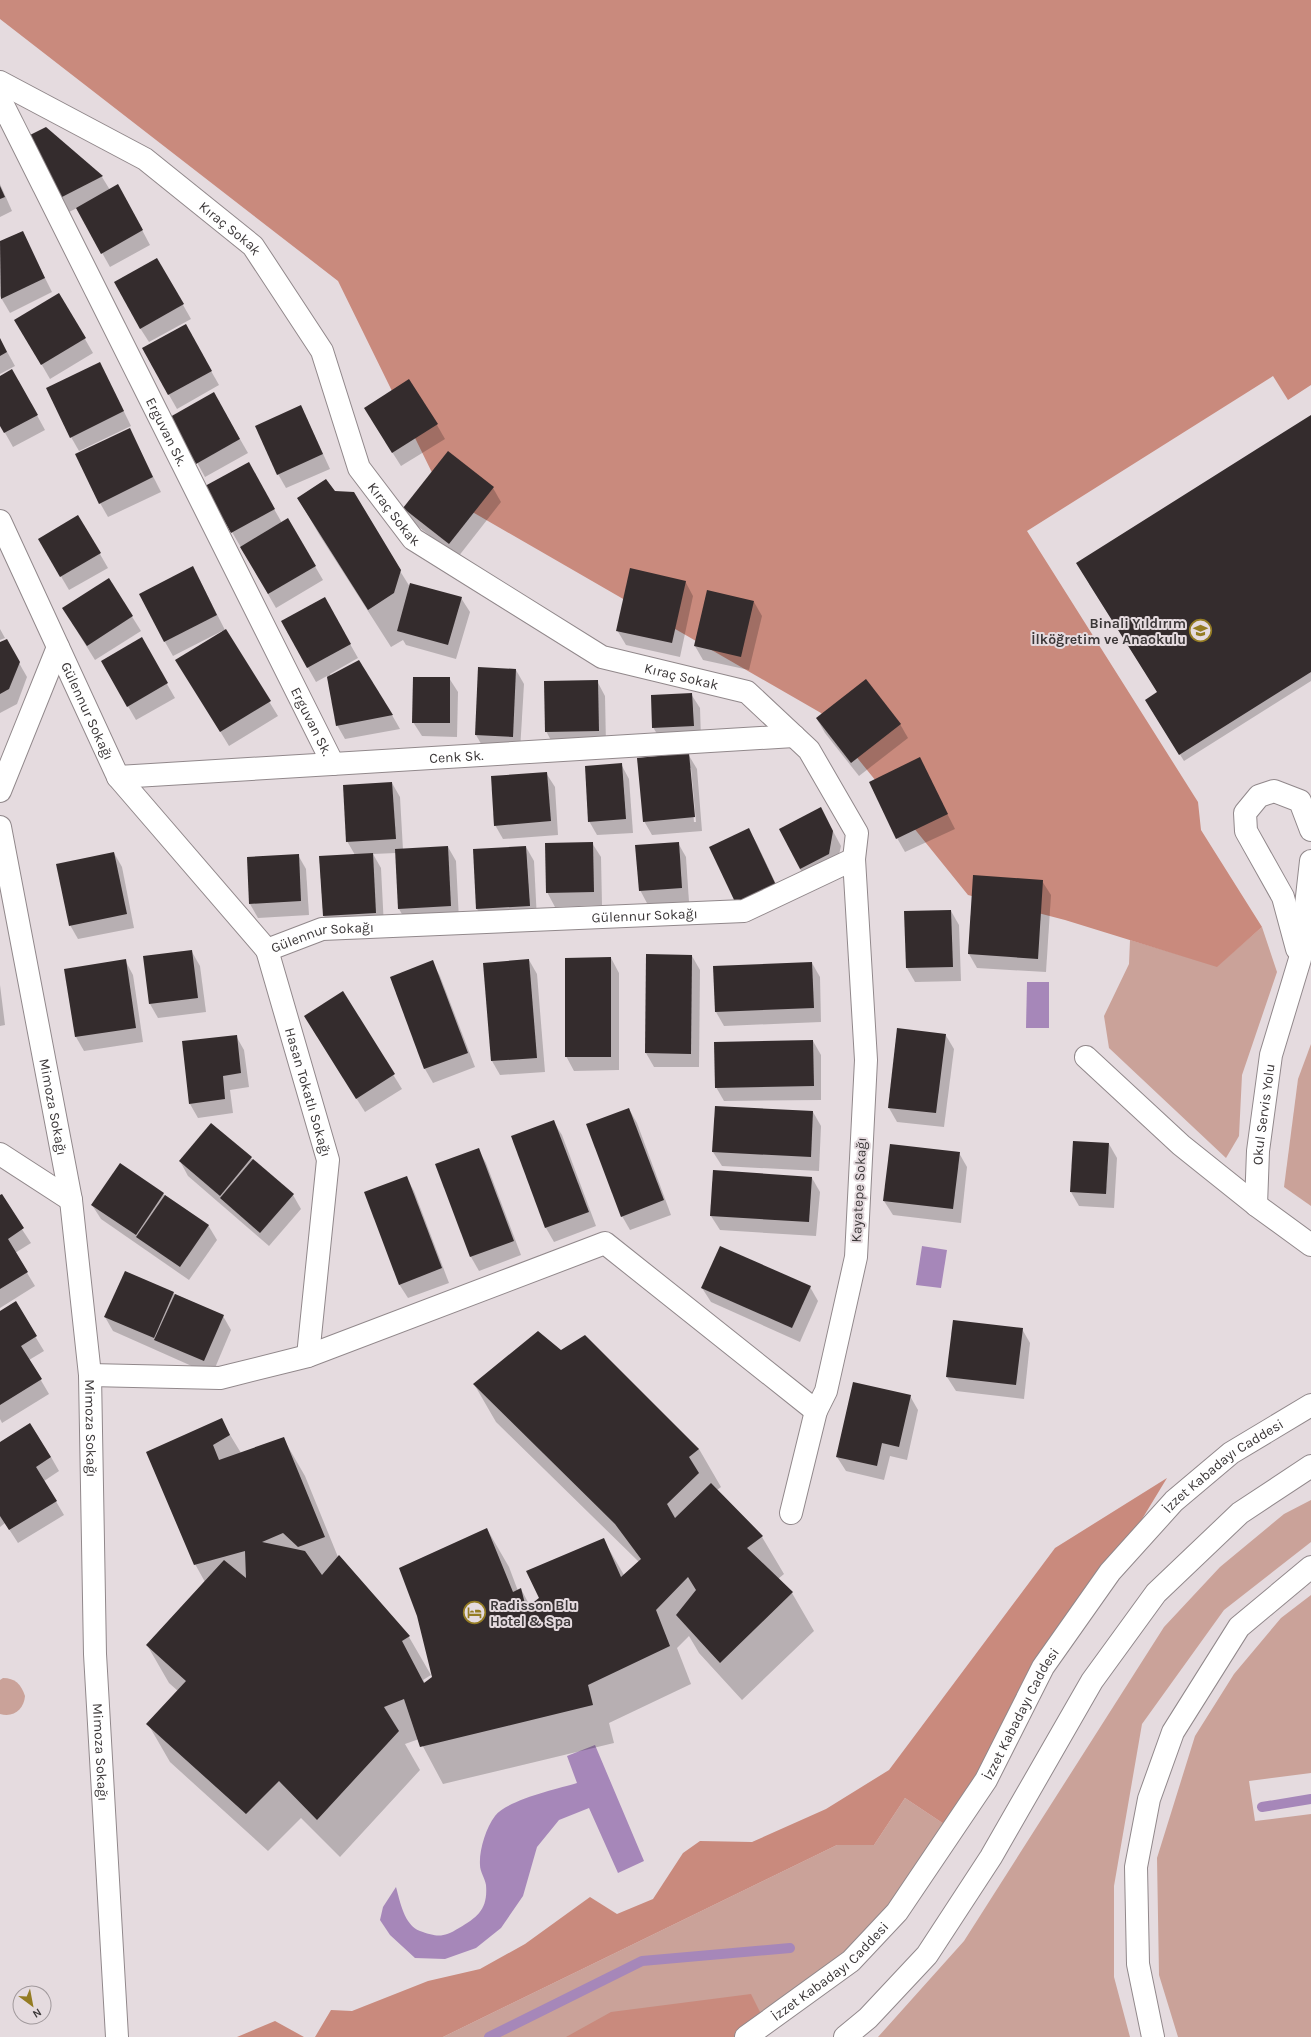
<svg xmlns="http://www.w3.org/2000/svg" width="1311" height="2037" viewBox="0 0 1311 2037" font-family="Karla,sans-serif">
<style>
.green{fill:#caa299}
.forest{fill:#c98a7d}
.water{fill:#a687b9}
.shadow{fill:#0003;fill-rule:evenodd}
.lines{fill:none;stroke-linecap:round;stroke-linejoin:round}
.stream{stroke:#a687b9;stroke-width:10}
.building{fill:#342c2d}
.minor-casing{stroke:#91888b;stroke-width:24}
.highway-casing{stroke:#91888b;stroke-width:24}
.minor{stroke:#fff;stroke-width:22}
.highway{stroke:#fff;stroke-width:22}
.labels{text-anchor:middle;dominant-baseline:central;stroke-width:4;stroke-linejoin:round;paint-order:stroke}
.street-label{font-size:14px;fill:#3b3738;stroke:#e5dbdf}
.poi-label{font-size:14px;font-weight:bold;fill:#3b3738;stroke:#e5dbdf;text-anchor:end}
</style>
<rect width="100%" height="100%" fill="#e5dbdf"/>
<g class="green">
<polygon points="1262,927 1277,972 1242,1075 1239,1136 1226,1158 1109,1048 1104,1016 1129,964 1130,940 1217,966"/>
<polygon points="1311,1044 1311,1206 1284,1187 1298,1079"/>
<polygon points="1311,1500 1311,1542 1224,1610 1142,1724 1114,1886 1114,1977 1130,2037 878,2037 964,1941 1164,1627 1220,1567 1284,1514"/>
<polygon points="1311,1595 1311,1773 1249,1781 1255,1821 1311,1814 1311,2037 1178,2037 1159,1975 1157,1858 1195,1736 1234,1674 1281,1618"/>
<path d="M3,1678C15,1678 21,1684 25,1696C24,1709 14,1718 0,1714V1680Z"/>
<polygon points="905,1798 953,1830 877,1937 743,2037 443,2037 837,1845 874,1845"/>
</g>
<g class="forest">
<polygon points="0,0 1311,0 1311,385 1288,400 1273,376 1027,531 1198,802 1201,830 1262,927 1217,967 1065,920 968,895 821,713 443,495 338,281 0,19"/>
<polygon points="1167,1478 953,1830 905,1798 874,1845 837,1845 443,2037 315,2037 331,2010 352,2011 428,1981 480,1969 525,1944 590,1897 617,1914 653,1899 683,1853 700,1841 752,1842 826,1809 889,1770 1055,1548"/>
<polygon points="751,1994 767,2026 743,2037 566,2037 611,2012"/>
<polygon points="275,2021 304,2037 237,2037"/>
</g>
<g class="water">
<polygon points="1027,982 1049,982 1049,1028 1026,1028"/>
<polygon points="922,1246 947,1250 941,1288 916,1285"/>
<path d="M595,1745L644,1861L618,1873L589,1808L559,1820L537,1847L523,1896L501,1928L476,1948L445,1959L415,1958L390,1935L380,1920L383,1907L396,1887C400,1901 404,1925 420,1931C437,1937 443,1938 459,1928C478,1917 488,1909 486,1885C485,1878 480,1872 480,1865C479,1850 486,1828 495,1816C507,1800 557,1789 577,1783L567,1756Z"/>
</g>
<g class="shadow">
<polygon points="46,128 102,177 110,190 126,200 150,245 110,267 77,208 69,212 61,198"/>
<polygon points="0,184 12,211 0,217"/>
<polygon points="22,232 52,292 10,313 0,296 0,242"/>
<polygon points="157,259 191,319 149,342 140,328"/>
<polygon points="59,294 93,353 50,379 16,320"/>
<polygon points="185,325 219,385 177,409 143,349"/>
<polygon points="0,339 15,366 0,374"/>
<polygon points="100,363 131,426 79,451 71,437"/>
<polygon points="0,377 20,384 45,430 13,447 0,424"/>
<polygon points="214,394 248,453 205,477 172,417"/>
<polygon points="301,406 330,469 286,488 278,474"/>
<polygon points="1311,416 1311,681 1184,761 1150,707 1158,692 1089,584"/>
<polygon points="373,422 437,425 445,439 401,466"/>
<polygon points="129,429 161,492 108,517 100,503"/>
<polygon points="248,463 282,523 288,520 323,580 276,608 206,487"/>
<polygon points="493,488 501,502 458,557 412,522 404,508"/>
<polygon points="298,498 400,571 410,587 461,598 470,612 456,659 406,645 403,640 391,647 320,536"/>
<polygon points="78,516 108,568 69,590 39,539"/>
<polygon points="109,580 141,631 95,660 72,623"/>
<polygon points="200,581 225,630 278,716 229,746 185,674 222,632 222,631 173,656 165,642"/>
<polygon points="685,581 693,596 680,657 626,645 617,630"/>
<polygon points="324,598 358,658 330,674 331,676 392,715 400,729 345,739 337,725 327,676 316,682 282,622"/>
<polygon points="754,602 762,616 749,670 703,660 695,646"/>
<polygon points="0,629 5,638 0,640"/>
<polygon points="141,639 175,698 136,720 102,662"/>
<polygon points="6,640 27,677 17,704 0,713 0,643"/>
<polygon points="516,670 524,684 520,751 484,749 476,735"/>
<polygon points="449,678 458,692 457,737 422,736 413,722"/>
<polygon points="597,681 605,696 606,745 554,746 546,731"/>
<polygon points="691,694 700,708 701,740 661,741 653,727"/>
<polygon points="817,719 900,724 908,738 859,776 825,733"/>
<path d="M688,754L697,769L702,831L652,835L644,821ZM689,768H691L696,822H694Z"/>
<polygon points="919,758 955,829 905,852 897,838"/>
<polygon points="621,764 629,779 633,833 597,835 589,821"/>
<polygon points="546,773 555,787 558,835 503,839 495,825"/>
<polygon points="392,783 400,797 403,850 448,847 456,861 459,920 407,923 399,909 396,853 373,854 381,868 384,927 332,930 324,916 355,855 347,841"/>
<polygon points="821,809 841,846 836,868 808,883 800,869"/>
<polygon points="749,830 757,844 783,899"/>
<polygon points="592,843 601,857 602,905 555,907 547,892"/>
<polygon points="678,843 686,857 689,902 648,905 640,890"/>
<polygon points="526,847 534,861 537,920 485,923 477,909"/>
<polygon points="114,853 122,867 134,928 78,939 70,925"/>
<polygon points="298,855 306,869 309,915 258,918 250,904"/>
<polygon points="1042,881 1051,895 1046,972 977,968 969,954"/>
<polygon points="951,911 959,925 961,981 915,982 907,968 905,912"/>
<polygon points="192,952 200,966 206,1012 158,1018 150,1004 144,957"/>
<polygon points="692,956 700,970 699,1067 654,1067 646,1053"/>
<polygon points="611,958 619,973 619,1070 574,1071 566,1056"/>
<polygon points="125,960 133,975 143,1042 84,1051 76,1037 66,970"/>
<polygon points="529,960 537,974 545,1072 500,1075 492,1061 484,964"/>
<polygon points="432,962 440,976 475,1067 433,1083 425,1069 391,978"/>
<polygon points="812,963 820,977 821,1022 724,1026 716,1012 714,967"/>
<polygon points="0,985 5,1025 0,1026"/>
<polygon points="342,992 402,1089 365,1112 313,1030"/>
<polygon points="945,1034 954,1049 944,1127 897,1122 889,1108"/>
<polygon points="236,1036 244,1050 249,1087 230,1090 233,1113 198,1118 190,1104"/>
<polygon points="813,1041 821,1055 821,1100 724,1101 716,1087"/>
<polygon points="629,1109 637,1123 671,1215 630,1230 622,1216"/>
<polygon points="813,1112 821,1126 819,1171 722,1166 713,1152"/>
<polygon points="553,1121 562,1135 596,1226 554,1242 546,1228 512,1137"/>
<polygon points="212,1124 293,1195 301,1209 269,1246 188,1176 180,1161"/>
<polygon points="1109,1144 1117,1158 1114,1208 1079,1206 1071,1192"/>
<polygon points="478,1149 486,1163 521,1255 479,1271 471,1257 437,1165"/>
<polygon points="959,1153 967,1167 961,1223 893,1215 884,1201"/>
<polygon points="120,1164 208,1225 217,1240 189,1280 101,1219 92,1205"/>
<polygon points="406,1177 414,1191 449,1283 408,1298 399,1284"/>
<polygon points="812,1178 820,1192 816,1236 720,1230 711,1216"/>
<polygon points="0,1196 31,1243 15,1253 35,1286 0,1308"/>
<polygon points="810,1287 818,1301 800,1342 711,1302 702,1288"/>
<polygon points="173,1293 223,1316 231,1330 212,1375 113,1331 105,1317"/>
<polygon points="15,1303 44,1351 29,1360 49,1394 2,1423 0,1419 0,1312"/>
<polygon points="1022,1329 1030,1343 1024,1399 956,1391 947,1377"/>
<polygon points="585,1337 699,1449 721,1487 717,1490 762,1537 784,1574 778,1579 792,1593 814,1631 742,1700 699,1653 689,1636 677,1648 691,1684 609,1723 614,1743 443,1784 419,1739 405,1744 420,1770 340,1857 301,1818 268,1851 170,1762 148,1724 178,1691 169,1683 147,1645 205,1582 195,1564 147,1452 221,1420 241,1453 283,1438 305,1476 338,1557 409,1637 431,1675 423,1680 425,1683 433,1678 487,1529 509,1567 518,1591 521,1589 530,1606 603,1539 624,1575 639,1562 496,1422 474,1384 560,1351"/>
<polygon points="910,1396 918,1410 907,1460 890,1456 884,1480 846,1471 837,1457"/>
<polygon points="0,1443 51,1457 59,1471 44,1481 64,1515 18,1543 5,1523 0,1527"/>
</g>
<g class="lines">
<g class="stream">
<polyline points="1262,1807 1311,1799"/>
<polyline points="489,2037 642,1961 790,1948"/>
</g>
</g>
<g class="building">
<polygon points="46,127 103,176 60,198 28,136"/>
<polygon points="118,184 143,230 101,254 76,208"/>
<polygon points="0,186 5,197 0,199"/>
<polygon points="23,231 45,278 1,299 0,241"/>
<polygon points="157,258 184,304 140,329 114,282"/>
<polygon points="59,293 86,338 41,365 14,320"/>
<polygon points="186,324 212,371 168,395 142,348"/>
<polygon points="0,338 7,352 0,356"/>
<polygon points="100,362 124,411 70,438 46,388"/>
<polygon points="12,369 38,415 4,433 0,426 0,376"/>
<polygon points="409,379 438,424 392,453 364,408"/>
<polygon points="214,392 240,439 196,464 170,417"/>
<polygon points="301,405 323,454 277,475 255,426"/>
<polygon points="1311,415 1311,672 1179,755 1145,700 1157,692 1076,563"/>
<polygon points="130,428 153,477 99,504 75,454"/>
<polygon points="448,451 494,487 449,544 403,508"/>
<polygon points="249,462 275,509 231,533 205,486"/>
<polygon points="326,479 335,491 354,492 401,570 394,593 368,610 297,498"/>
<polygon points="78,515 101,553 60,577 38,539"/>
<polygon points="288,518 316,566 268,594 240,547"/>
<polygon points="193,566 217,615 164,642 139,594"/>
<polygon points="630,568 686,581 672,643 616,631"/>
<polygon points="109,578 133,616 87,646 62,608"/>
<polygon points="410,583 462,597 448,645 397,631"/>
<polygon points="707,590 754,601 741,657 694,646"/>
<polygon points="325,597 351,644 307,668 281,621"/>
<polygon points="226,629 271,701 220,732 175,660"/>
<polygon points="142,637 168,683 127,707 101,661"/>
<polygon points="7,639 20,662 9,689 0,694 0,642"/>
<polygon points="359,660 393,715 336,726 327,677"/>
<polygon points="478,667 516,669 513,737 475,735"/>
<polygon points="413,677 450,677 450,723 412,723"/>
<polygon points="866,679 901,724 851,763 816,718"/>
<polygon points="598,680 599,731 545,732 544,681"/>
<polygon points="692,693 694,726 652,728 651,695"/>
<polygon points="689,753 695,817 643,822 637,758"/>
<polygon points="920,757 948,814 896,839 869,782"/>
<polygon points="622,763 626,819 588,822 585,766"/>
<polygon points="547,772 551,821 494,826 491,776"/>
<polygon points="392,782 396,839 346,842 343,785"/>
<polygon points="821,807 833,831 829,854 800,869 779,829"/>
<polygon points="749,828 776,885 736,904 709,847"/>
<polygon points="593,842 594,892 546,893 545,843"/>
<polygon points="679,842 682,888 639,891 635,845"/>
<polygon points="448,846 451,906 398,909 395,849"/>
<polygon points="526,846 530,906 476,909 473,849"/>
<polygon points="114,852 127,914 69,926 56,864"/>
<polygon points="373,853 376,913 323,916 319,856"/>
<polygon points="299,854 301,901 249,904 247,857"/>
<polygon points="973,875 1043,880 1038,959 968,954"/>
<polygon points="951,910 953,967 906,968 904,911"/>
<polygon points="192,950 198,998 149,1004 143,956"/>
<polygon points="646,954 692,955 691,1054 645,1053"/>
<polygon points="611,957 611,1057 565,1057 565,958"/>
<polygon points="126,959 136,1028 75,1037 64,969"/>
<polygon points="529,959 537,1058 491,1061 483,963"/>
<polygon points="433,960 468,1053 424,1069 390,977"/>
<polygon points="812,962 814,1008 715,1012 713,966"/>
<polygon points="343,991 395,1074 356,1099 304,1016"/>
<polygon points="897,1028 946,1034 936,1113 888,1108"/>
<polygon points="237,1035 241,1073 223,1076 225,1099 189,1104 182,1041"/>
<polygon points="813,1040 814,1086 715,1088 714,1042"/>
<polygon points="715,1106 813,1111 811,1157 712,1152"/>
<polygon points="629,1108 664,1200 621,1217 586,1124"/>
<polygon points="554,1120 589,1212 545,1228 511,1136"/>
<polygon points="211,1123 252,1157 220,1196 179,1161"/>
<polygon points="1073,1141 1109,1143 1106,1194 1070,1192"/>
<polygon points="890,1144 960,1152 953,1209 883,1201"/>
<polygon points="479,1148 514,1241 470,1257 435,1164"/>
<polygon points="253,1159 294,1194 260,1233 220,1198"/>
<polygon points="120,1163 164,1193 136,1235 91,1205"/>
<polygon points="713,1170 812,1177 809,1222 710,1216"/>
<polygon points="407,1176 442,1268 399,1285 364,1192"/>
<polygon points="2,1194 24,1228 8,1239 28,1272 0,1289 0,1195"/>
<polygon points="165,1195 209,1225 180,1267 136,1237"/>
<polygon points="720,1246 811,1286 792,1328 701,1288"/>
<polygon points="125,1271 174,1292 154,1338 104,1317"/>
<polygon points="175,1294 224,1315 204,1361 154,1340"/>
<polygon points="16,1301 37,1336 21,1346 42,1379 0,1405 0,1311"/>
<polygon points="953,1320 1023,1328 1016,1385 946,1377"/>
<polygon points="538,1331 561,1350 585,1335 699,1449 689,1457 699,1473 667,1504 675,1518 711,1483 763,1536 747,1548 793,1592 720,1663 676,1615 696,1590 688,1577 656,1610 670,1646 588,1685 593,1705 420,1747 404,1699 384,1707 399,1731 317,1820 279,1781 246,1814 146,1724 186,1681 146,1645 224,1560 246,1578 245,1551 194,1565 146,1452 222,1418 230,1435 213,1445 219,1460 284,1437 325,1537 298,1547 283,1533 262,1542 305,1551 322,1575 339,1555 410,1636 402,1641 424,1683 432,1677 417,1616 399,1568 487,1528 513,1592 521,1588 526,1608 539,1598 526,1571 604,1538 621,1577 641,1559 615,1524 473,1384"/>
<polygon points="853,1382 911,1395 899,1447 882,1443 877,1466 836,1457"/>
<polygon points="30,1423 51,1457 36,1467 57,1501 9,1530 0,1516 0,1442"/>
</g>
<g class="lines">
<defs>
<g id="minor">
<path id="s1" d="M0,82L145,159L253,246L322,351L359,468L413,539L602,657L747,692L809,750L857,833L854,859L866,1060L856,1257L826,1391L816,1411L791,1513"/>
<path id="s2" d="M0,99L333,764"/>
<path id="s3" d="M0,521L118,777L267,950L322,929L744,911L854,859"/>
<path id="s4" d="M118,777L794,736"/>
<polyline points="0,791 58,647"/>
<path id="s5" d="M0,827L71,1200L90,1375L95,1654L117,2037"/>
<polyline points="1297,949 1283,897 1246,831 1245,813 1259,796 1274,791 1300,801 1311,830"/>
<path id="s6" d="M267,950L328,1160L308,1356"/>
<polyline points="1086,1057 1181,1145 1256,1205 1311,1245"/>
<polyline points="0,1154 71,1200"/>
<path id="s7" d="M1256,1205L1258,1151L1271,1055L1300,959L1311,861"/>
<polyline points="90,1375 220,1378 308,1356 605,1243 816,1411"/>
<path id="s8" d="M746,2037L851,1961L897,1912L986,1780L1043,1667L1110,1572L1174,1501L1231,1453L1311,1405"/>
</g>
<g id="highway">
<polyline points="845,2037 868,2018 927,1955 991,1857 1092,1681 1156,1593 1240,1513 1311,1466"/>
<polyline points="1153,2037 1138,1964 1136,1867 1149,1799 1173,1732 1239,1627 1311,1567"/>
</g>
</defs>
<use href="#minor" class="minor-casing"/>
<use href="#highway" class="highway-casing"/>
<use href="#minor" class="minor"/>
<use href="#highway" class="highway"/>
</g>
<defs>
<symbol id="school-ring" viewBox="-11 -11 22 22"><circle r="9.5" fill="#e5dbdf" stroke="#947c23" stroke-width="1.5"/><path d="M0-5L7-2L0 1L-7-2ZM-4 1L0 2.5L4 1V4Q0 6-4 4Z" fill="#947c23"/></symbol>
<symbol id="hotel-ring" viewBox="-11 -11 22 22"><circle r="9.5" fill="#e5dbdf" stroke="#947c23" stroke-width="1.5"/><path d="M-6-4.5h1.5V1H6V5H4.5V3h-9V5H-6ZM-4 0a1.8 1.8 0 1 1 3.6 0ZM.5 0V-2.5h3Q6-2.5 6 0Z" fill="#947c23"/></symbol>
</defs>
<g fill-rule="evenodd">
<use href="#school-ring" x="1188" y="618" width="25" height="25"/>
<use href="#hotel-ring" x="462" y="1600" width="25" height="25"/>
</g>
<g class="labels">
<g class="street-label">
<text stroke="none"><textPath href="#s1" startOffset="274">Kıraç Sokak</textPath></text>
<text stroke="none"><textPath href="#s2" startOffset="372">Erguvan Sk.</textPath></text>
<text stroke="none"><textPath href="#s1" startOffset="609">Kıraç Sokak</textPath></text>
<text stroke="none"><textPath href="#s1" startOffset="945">Kıraç Sokak</textPath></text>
<text stroke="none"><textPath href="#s3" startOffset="209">Gülennur Sokağı</textPath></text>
<text stroke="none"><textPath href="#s2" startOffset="696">Erguvan Sk.</textPath></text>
<text stroke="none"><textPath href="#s4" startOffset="339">Cenk Sk.</textPath></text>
<text stroke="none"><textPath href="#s3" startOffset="892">Gülennur Sokağı</textPath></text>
<text stroke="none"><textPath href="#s3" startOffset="568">Gülennur Sokağı</textPath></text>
<text stroke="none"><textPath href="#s6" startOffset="148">Hasan Tokatlı Sokağı</textPath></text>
<text stroke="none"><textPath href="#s5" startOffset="285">Mimoza Sokağı</textPath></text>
<text stroke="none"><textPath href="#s7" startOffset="91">Okul Servis Yolu</textPath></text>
<text transform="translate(859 1190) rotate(-87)">Kayatepe Sokağı</text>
<text stroke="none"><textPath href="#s5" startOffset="609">Mimoza Sokağı</textPath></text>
<text stroke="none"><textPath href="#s8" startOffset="755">İzzet Kabadayı Caddesi</textPath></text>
<text stroke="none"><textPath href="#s8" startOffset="431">İzzet Kabadayı Caddesi</textPath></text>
<text stroke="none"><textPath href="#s5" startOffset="933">Mimoza Sokağı</textPath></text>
<text stroke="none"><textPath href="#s8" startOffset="107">İzzet Kabadayı Caddesi</textPath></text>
</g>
<g class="poi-label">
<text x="1186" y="623">Binali Yıldırım<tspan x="1186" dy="16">İlköğretim ve Anaokulu</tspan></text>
<text x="490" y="1605" text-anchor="start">Radisson Blu<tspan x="490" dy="16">Hotel &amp; Spa</tspan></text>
</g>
</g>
<g transform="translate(32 2005) rotate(148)"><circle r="19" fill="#e5dbdf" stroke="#a1999c"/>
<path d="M0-3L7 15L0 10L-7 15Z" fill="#947c23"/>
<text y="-6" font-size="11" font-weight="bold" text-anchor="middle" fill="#3b3738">N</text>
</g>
</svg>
